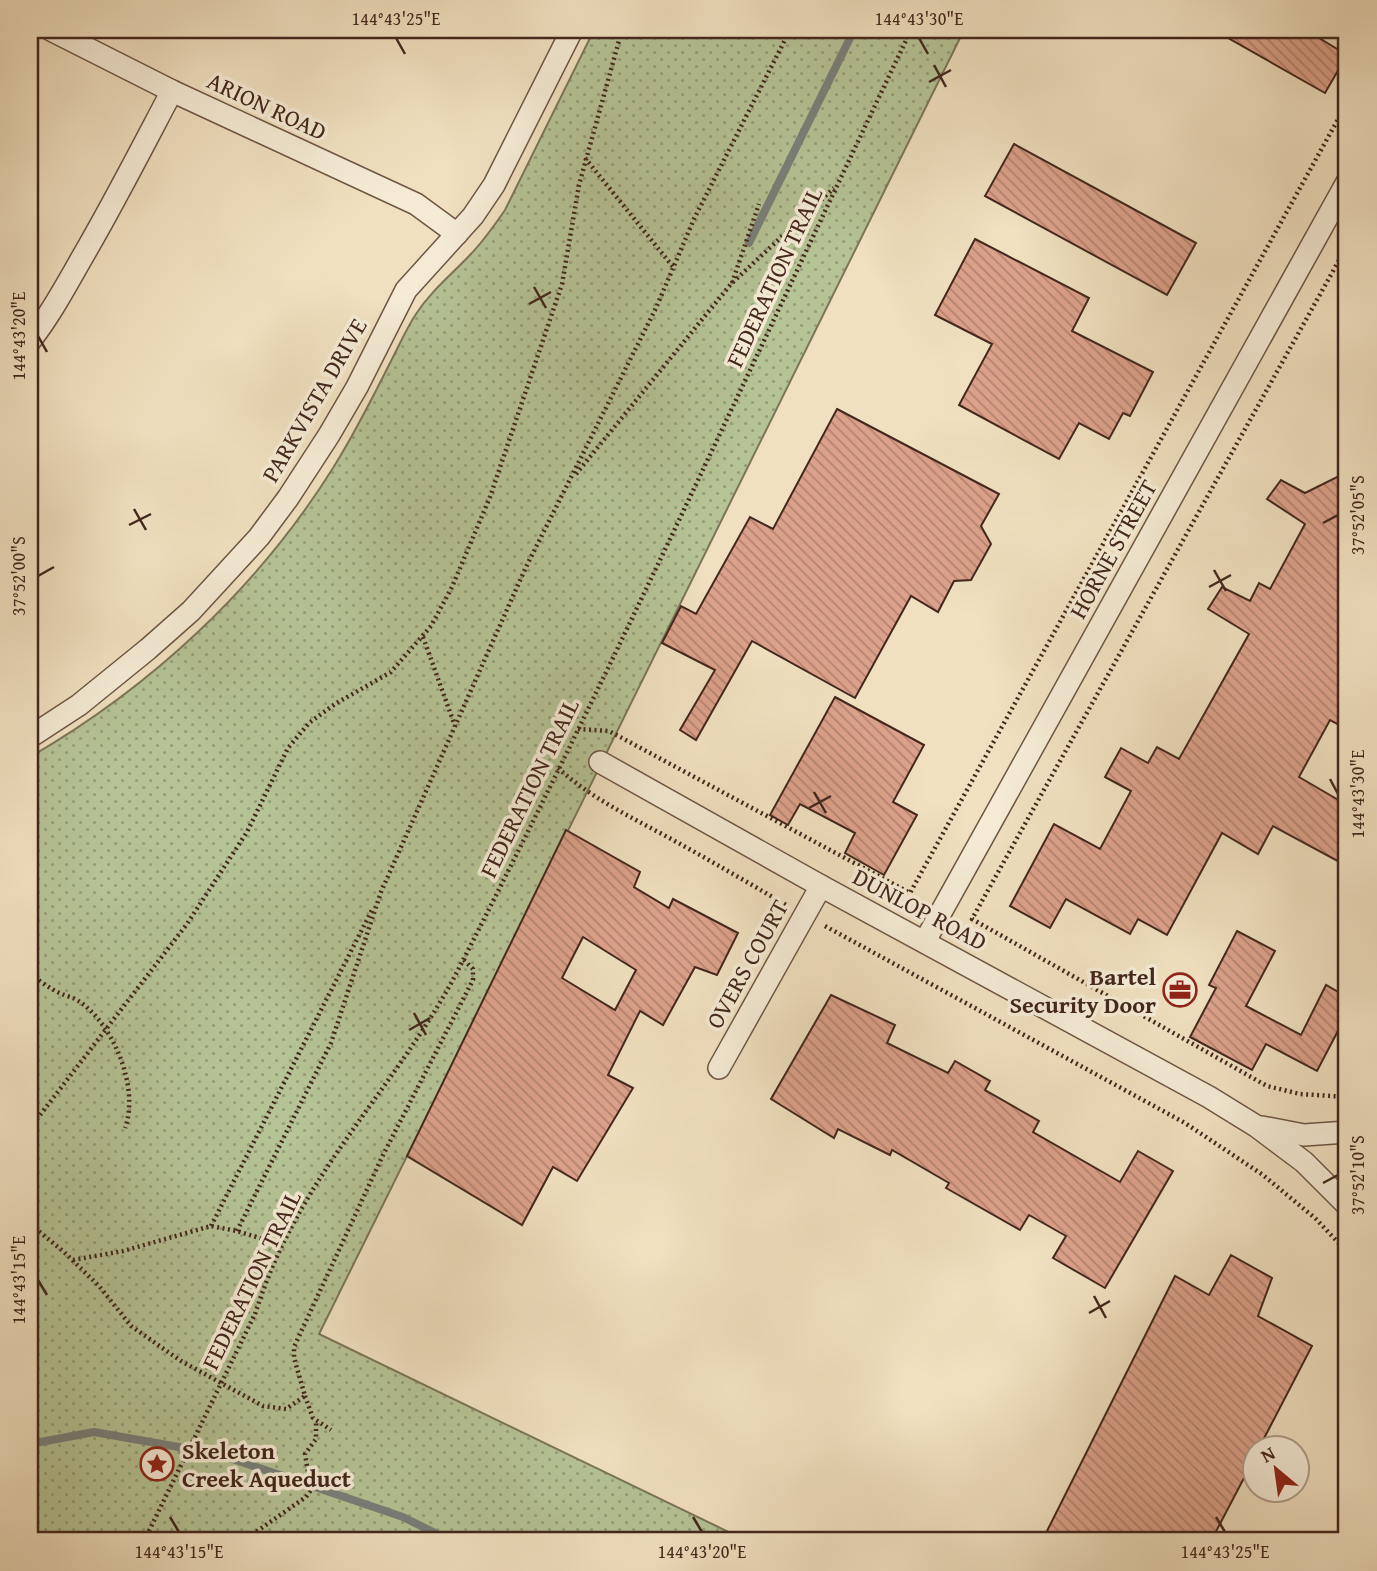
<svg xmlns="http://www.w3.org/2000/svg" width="1377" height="1571" viewBox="0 0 1377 1571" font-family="'Gentium Book Plus',serif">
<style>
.park{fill:url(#park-dots);stroke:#7c7558;stroke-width:2}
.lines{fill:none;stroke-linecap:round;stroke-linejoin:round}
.stream{stroke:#79807b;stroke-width:8}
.building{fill:url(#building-back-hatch);stroke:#43271c;stroke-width:2;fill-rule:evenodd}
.street-casing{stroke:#6e5545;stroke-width:24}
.path{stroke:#43271c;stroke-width:4.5;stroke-dasharray:2 3.5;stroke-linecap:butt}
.street{stroke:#f5ebd5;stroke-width:21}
.path-bridge{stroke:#43271c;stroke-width:4.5;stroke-dasharray:2 3.5;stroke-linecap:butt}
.ticks{fill:none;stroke:#43271c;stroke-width:2.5}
.labels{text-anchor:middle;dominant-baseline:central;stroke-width:7;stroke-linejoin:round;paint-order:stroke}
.street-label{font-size:24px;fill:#43271c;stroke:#f5ebd5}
.poi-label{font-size:24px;font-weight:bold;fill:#43271c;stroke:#f5ebd5;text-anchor:end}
.neatline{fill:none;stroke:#43271c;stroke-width:2.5}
.ticks-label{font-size:18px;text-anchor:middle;fill:#43271c}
</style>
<defs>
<pattern id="park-dots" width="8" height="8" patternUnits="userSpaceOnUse" patternTransform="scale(1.75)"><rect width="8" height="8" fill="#b5c395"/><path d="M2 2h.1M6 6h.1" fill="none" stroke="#959e79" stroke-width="1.8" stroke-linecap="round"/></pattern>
<pattern id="building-back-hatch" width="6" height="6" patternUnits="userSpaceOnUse" patternTransform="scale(1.75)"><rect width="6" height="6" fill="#dca18a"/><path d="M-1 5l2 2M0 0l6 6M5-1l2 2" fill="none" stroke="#b48370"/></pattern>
</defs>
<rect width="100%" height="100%" fill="#f0e0bf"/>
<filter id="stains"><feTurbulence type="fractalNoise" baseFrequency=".00286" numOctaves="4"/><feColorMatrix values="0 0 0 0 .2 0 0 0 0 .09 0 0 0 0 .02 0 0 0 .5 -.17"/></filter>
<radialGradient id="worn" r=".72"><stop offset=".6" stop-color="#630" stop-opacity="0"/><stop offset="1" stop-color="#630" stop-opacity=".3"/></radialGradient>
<path class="park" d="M594,30H964L319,1334L737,1536L742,1541H30V757C151,687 258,588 333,468C355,433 373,397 391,361C399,346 406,329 416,314C431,291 450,276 469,256C483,242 494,226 505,210Z"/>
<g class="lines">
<g class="stream">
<polyline points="749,243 854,30"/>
<polyline points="30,1444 94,1432 218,1454 403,1517 451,1541"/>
</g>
</g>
<g class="building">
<polygon points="1214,30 1306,30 1347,55 1325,93"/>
<polygon points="1014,144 1196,243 1167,295 985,196"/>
<polygon points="975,239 1089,298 1072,331 1153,372 1130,416 1123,413 1109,439 1079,423 1059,459 959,405 992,344 935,315"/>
<polygon points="837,409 999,494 981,526 991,544 971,580 954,581 938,612 911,596 855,698 752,641 696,740 680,730 715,670 662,643 681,606 696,614 750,517 773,529"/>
<polygon points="1347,472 1347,729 1330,720 1299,777 1347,805 1347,866 1273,826 1258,854 1222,833 1167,935 1138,919 1130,934 1066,899 1050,928 1010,906 1054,824 1100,849 1131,791 1105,777 1121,748 1148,763 1157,747 1179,759 1249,634 1208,609 1222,587 1250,601 1259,583 1270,589 1305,524 1267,499 1281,480 1305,493"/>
<polygon points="835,697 924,745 893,802 917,815 884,875 845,853 855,833 800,804 788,825 770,815"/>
<path d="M566,830L640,872L634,887L669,908L673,899L738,933L717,975L695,967L663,1025L640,1011L608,1075L633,1088L577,1181L553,1167L522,1225L407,1156ZM583,937L636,970L615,1010L562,978Z"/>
<polygon points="1237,931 1275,951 1246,1006 1301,1035 1326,985 1347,997 1347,1031 1340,1027 1317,1071 1266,1044 1252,1070 1190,1037 1216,988 1209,985"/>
<polygon points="831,995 895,1025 887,1043 948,1073 955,1061 990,1081 985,1090 1039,1121 1033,1132 1120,1182 1138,1151 1173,1171 1105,1288 1053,1258 1066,1236 1029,1215 1020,1230 946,1188 949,1183 892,1150 890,1155 838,1129 834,1138 771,1099"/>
<polygon points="1231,1255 1272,1278 1258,1316 1312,1346 1259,1448 1255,1448 1255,1457 1211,1541 1042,1541 1175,1276 1209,1295"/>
</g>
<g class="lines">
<defs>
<g id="street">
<polyline points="51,30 172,91 416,204 457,234"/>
<path d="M30,341C52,313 69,280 87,249C117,197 144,144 172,91"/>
<polyline points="30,737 79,705 148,649 191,611 259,537 288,498 329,435 357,387 406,290 473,216 494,185 572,30"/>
<polyline points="600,762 821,886 1209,1097 1256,1126 1304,1162 1347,1205"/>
<polyline points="925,941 1347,182"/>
<polyline points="719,1068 821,886"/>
<polyline points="1262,1127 1304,1135 1347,1132"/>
</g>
</defs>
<use href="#street" class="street-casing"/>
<g class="path">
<polyline points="585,158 674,268"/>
<polyline points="1347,246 972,919 1267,1086 1300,1094 1347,1097"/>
<polyline points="732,283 759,204"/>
<polyline points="576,474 731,284 834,188"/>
<polyline points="423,637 455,726"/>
<polyline points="578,729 609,731 910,893 1347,103"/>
<path d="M558,768C592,799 633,818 673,840C711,861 749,883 786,905"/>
<polyline points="825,926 1185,1123 1263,1175 1316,1219 1347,1252"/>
<path d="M30,974C40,981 50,989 62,994C66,996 72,997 77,1000C113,1022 140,1088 125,1128"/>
<polyline points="30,1128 187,924 247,832 288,748 309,723 335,704 391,672 431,626 452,587 490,497 562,284 579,185 622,30"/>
<polyline points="30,1218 36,1229 64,1252 99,1286 131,1326 181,1361 263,1406 286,1409 305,1396 294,1358 294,1347 383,1155 473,980 473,969 463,959"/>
<polyline points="211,1226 373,908"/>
<polyline points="237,1231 331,1043 381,892 526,567 656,308 694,219 790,30"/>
<polyline points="73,1260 123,1251 211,1226 237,1231 282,1245"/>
<path d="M255,1314C264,1287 274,1260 288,1234C335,1141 409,1064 457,972C616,662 761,344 911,30"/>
<polyline points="305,1396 313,1418 331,1430"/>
<polyline points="30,1538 49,1537 72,1541"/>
<polyline points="243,1541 306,1497 311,1490 305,1454 316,1439 316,1420"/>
</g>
<use href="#street" class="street"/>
<polyline class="path-bridge" points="144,1541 255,1314"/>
</g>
<path class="ticks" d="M396,38L405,54M919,38L928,54M934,65L946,87M929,82L951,70M534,287L546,308M529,304L551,292M38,336L47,352M134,509L146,530M1323,523L1338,515M129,525L151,514M1214,570L1226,591M38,576L54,567M1209,587L1231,575M1330,779L1338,794M814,792L826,813M809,808L831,796M414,1013L426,1035M409,1030L430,1018M1323,1183L1338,1175M38,1280L47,1295M1094,1296L1106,1318M1089,1313L1110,1301M170,1517L179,1532M693,1517L702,1532M1216,1517L1225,1532"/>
<defs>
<symbol id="office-ring" viewBox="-11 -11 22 22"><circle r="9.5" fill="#f5ebd5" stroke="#8f2418" stroke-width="1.5"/><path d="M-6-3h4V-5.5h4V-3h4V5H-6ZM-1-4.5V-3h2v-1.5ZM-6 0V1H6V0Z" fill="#8f2418"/></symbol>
<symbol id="sight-ring" viewBox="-11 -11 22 22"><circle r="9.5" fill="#f5ebd5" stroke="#8f2418" stroke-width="1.5"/><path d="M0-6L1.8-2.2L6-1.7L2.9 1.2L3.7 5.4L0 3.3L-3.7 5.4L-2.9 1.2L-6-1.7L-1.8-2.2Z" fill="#8f2418"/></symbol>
</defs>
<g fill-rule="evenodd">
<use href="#office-ring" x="1161" y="971" width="38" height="38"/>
<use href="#sight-ring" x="138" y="1445" width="38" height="38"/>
</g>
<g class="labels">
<g class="street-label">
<text transform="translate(267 106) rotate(25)">ARION ROAD</text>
<text transform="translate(774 277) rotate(-65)">FEDERATION TRAIL</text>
<text transform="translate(314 400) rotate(-60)">PARKVISTA DRIVE</text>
<text transform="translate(1113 549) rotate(-61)">HORNE STREET</text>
<text transform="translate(529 788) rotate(-64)">FEDERATION TRAIL</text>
<text transform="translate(920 909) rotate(28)">DUNLOP ROAD</text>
<text transform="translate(747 964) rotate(-61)">OVERS COURT</text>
<text transform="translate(251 1280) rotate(-64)">FEDERATION TRAIL</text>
</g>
<g class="poi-label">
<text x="1156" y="976">Bartel<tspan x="1156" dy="28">Security Door</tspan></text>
<text x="182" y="1450" text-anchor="start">Skeleton<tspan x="182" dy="28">Creek Aqueduct</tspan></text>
</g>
</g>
<rect width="1377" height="1571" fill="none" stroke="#f0e0bf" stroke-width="77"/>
<g transform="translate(1276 1469) rotate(331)"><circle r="33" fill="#f5ebd5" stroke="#ae9d8b" stroke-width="2"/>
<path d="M0-5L12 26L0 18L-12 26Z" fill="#8f2418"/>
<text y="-10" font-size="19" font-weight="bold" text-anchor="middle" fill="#43271c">N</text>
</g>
<rect x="38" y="38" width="1300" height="1494" class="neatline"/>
<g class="ticks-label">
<text x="396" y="25">144°43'25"E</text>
<text x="919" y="25">144°43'30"E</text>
<text transform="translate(19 336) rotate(-90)" y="6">144°43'20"E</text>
<text transform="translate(1358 515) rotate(-90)" y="6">37°52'05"S</text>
<text transform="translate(19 576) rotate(-90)" y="6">37°52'00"S</text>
<text transform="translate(1358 794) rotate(-90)" y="6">144°43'30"E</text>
<text transform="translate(1358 1175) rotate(-90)" y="6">37°52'10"S</text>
<text transform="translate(19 1280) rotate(-90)" y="6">144°43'15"E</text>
<text x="179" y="1558">144°43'15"E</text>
<text x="702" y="1558">144°43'20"E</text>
<text x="1225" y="1558">144°43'25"E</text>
</g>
<rect width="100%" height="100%" filter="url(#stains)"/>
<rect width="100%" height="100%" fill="url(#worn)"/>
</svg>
